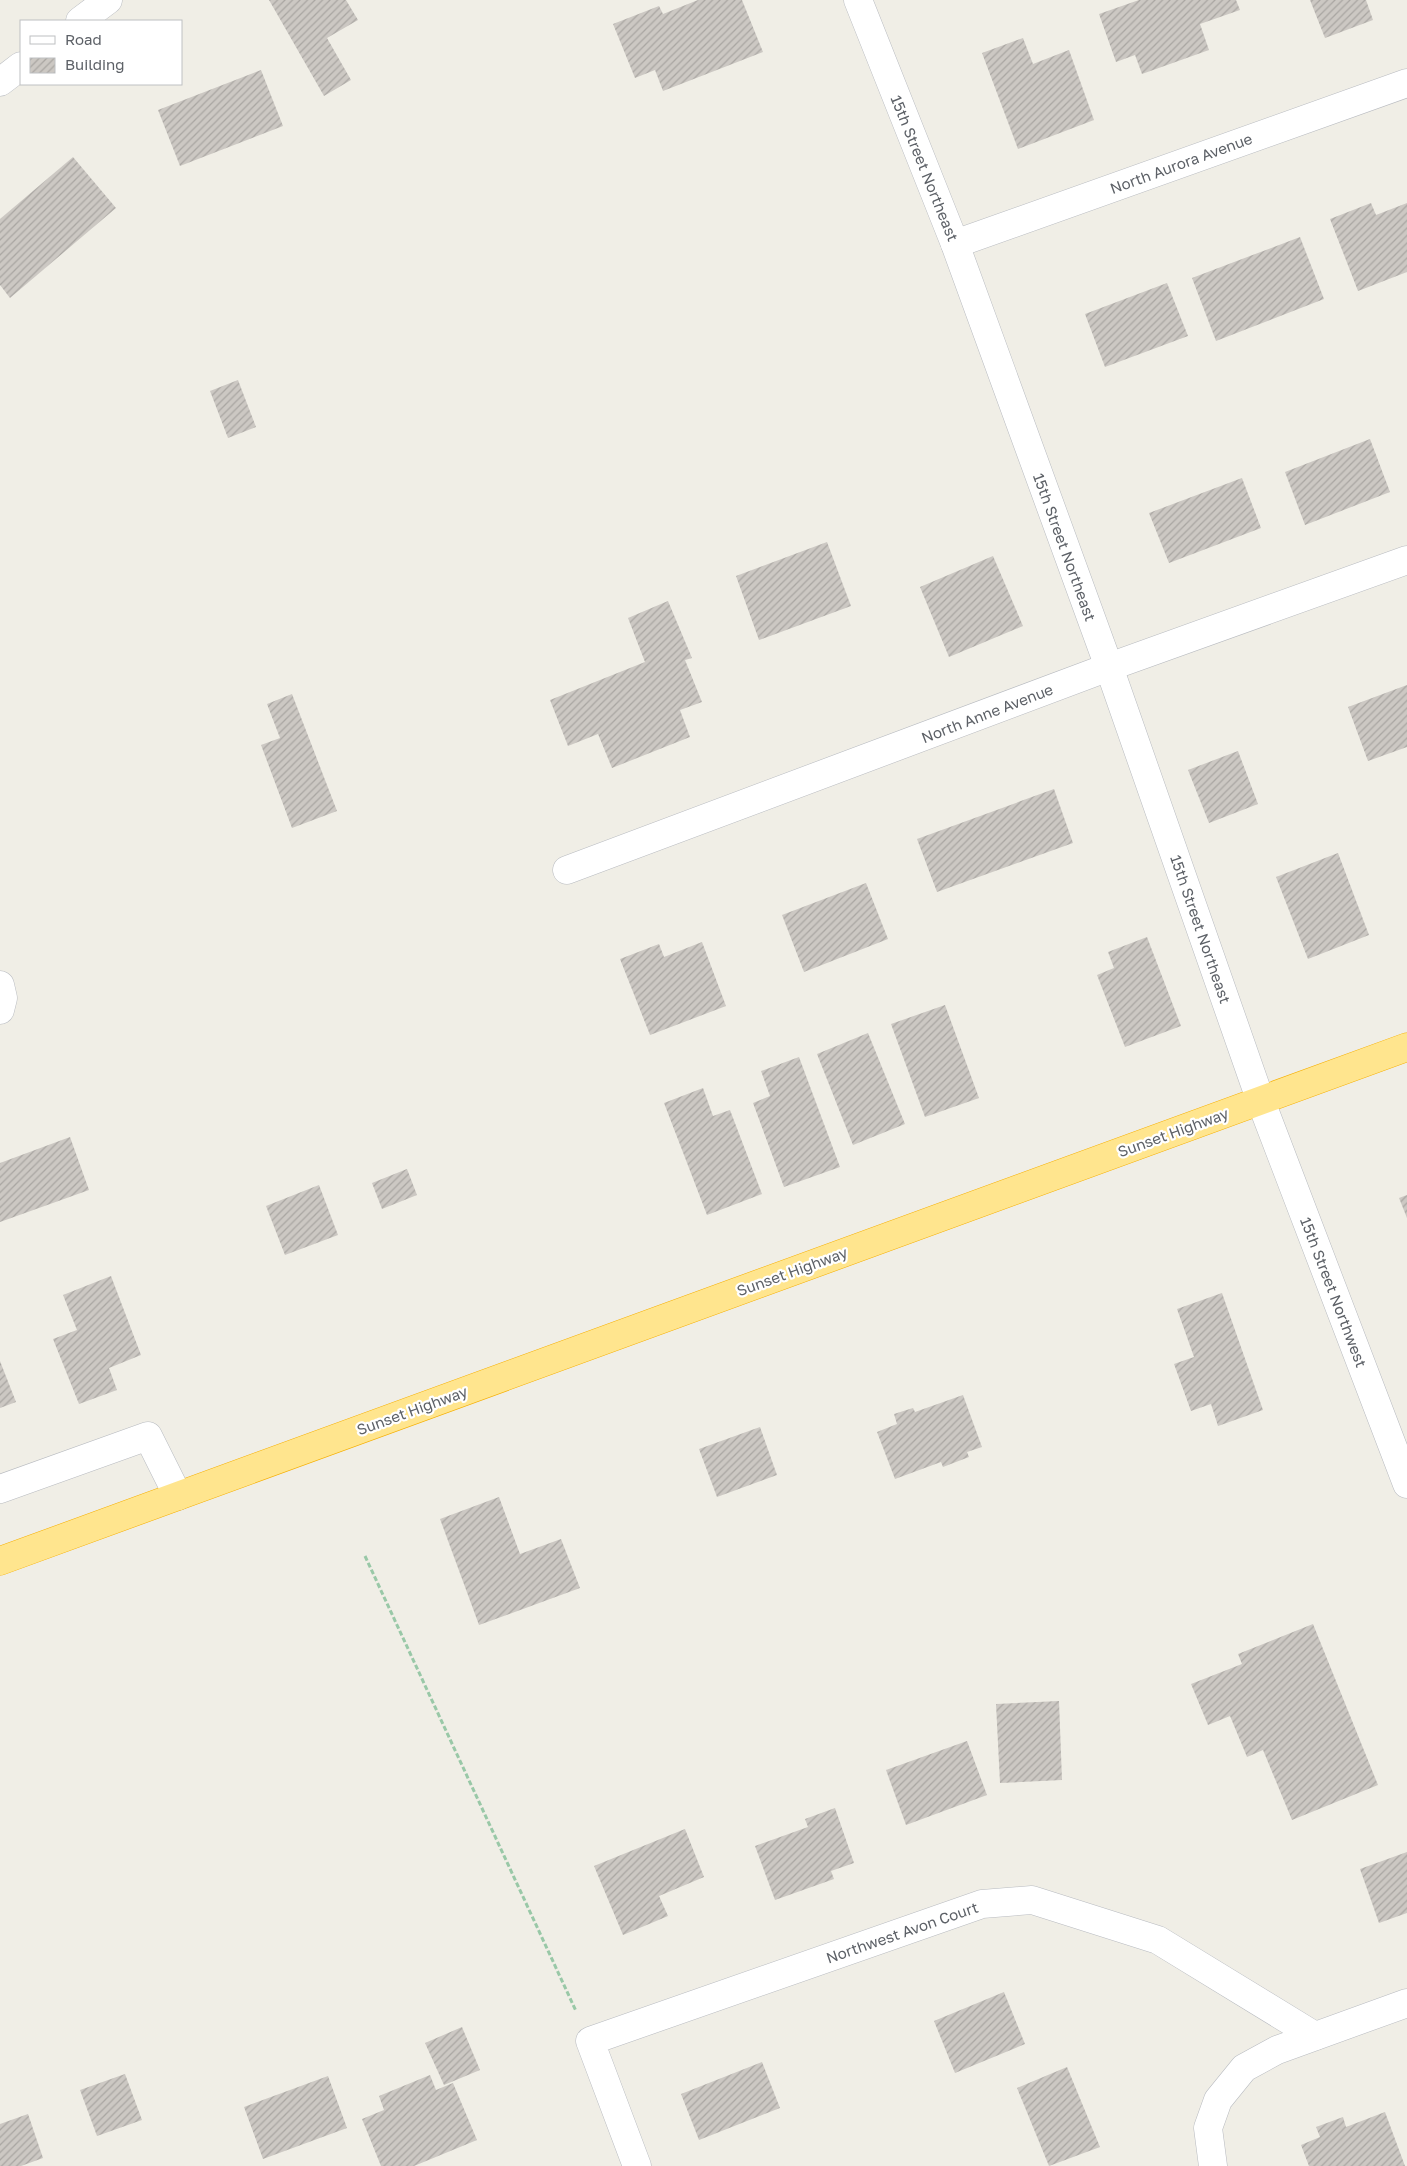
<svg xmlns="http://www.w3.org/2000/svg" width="1407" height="2166" viewBox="0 0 1407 2166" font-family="'Golos Text',sans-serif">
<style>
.building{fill:url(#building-hatch)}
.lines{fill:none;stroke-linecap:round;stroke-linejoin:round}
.minor-casing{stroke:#b8bbc0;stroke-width:29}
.highway-casing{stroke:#f6af00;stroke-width:29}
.path{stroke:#99c8a7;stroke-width:3;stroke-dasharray:5 2.5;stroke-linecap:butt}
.minor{stroke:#fff;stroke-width:28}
.highway{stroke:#ffe58e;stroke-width:28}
.labels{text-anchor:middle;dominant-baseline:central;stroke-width:4.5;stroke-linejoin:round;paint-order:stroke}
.street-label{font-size:15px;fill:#5d6167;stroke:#fff}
</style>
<defs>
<pattern id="building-hatch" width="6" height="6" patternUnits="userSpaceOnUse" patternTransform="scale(1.25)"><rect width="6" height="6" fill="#ccc8c3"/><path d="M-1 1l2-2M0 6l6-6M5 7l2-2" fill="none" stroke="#a9a6a2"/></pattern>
</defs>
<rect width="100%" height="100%" fill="#f0eee6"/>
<g class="building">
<polygon points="269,0 346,0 358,20 327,38 351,80 324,96"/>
<polygon points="698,0 742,0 763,52 663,91 655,70 635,78 613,24 659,6 663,14"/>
<polygon points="1139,0 1236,0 1240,10 1200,24 1209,50 1142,74 1135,55 1116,62 1099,14"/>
<polygon points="1310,0 1366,0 1373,20 1325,38"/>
<polygon points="1023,38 1033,64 1069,50 1094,120 1018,149 982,53"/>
<polygon points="261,70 283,126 180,166 158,110"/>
<polygon points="73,157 116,208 10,298 0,285 0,219"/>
<polygon points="1371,203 1376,215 1407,203 1407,272 1358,291 1330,219"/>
<polygon points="1300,237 1324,299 1216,341 1192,278"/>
<polygon points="1167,283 1188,336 1105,367 1085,314"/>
<polygon points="238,380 256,427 228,438 210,391"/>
<polygon points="1370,439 1390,492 1305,525 1285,472"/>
<polygon points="1242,478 1261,528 1169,563 1149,513"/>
<polygon points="827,542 851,606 759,640 736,576"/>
<polygon points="993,556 1023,626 949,657 920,587"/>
<polygon points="668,601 692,658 685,660 702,702 680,710 690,737 612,768 598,734 568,746 550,700 645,662 628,618"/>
<polygon points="1407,685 1407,747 1368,761 1348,707"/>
<polygon points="292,694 337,811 292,828 261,745 280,738 267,704"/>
<polygon points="1238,751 1258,804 1209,823 1188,770"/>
<polygon points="1054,789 1073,843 937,892 917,839"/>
<polygon points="1338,853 1369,935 1308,959 1276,877"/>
<polygon points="866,883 888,939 804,972 782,915"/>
<polygon points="1147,937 1181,1026 1125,1047 1097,975 1114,968 1108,952"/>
<polygon points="702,942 726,1006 650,1035 620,959 659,944 664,957"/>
<polygon points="945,1005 979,1098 925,1117 891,1024"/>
<polygon points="868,1033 905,1124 853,1145 817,1054"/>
<polygon points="799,1057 840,1167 784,1187 753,1103 770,1096 761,1071"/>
<polygon points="703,1088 713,1116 730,1110 762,1194 707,1215 664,1103"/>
<polygon points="70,1137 89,1190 0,1222 0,1163"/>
<polygon points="407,1169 417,1195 382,1209 372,1183"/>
<polygon points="319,1185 338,1235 285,1255 266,1206"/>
<polygon points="1407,1195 1407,1218 1399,1198"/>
<polygon points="111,1276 141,1355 109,1368 117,1390 79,1404 53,1339 77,1330 63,1295"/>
<polygon points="1222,1293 1263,1410 1218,1426 1211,1404 1191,1411 1174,1364 1194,1357 1177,1309"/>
<polygon points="0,1361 16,1402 0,1408"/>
<polygon points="963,1395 982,1447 967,1452 969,1457 943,1467 941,1462 895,1479 877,1432 897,1424 894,1414 913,1408 915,1412"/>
<polygon points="760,1427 777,1475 717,1497 699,1449"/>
<polygon points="499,1497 520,1554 561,1539 580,1588 479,1625 440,1519"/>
<polygon points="1313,1624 1378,1785 1292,1820 1263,1750 1247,1757 1230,1716 1208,1725 1191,1684 1242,1664 1238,1654"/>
<polygon points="1059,1701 1062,1780 1000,1783 996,1704"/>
<polygon points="967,1741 987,1795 906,1825 886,1770"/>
<polygon points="835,1808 854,1863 831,1871 834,1879 775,1900 755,1846 808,1827 805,1819"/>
<polygon points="685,1829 704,1877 659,1896 668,1916 623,1935 594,1866"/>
<polygon points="1407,1852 1407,1913 1379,1923 1360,1869"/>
<polygon points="1004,1992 1025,2044 955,2073 934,2021"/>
<polygon points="462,2027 480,2070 444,2085 425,2043"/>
<polygon points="762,2062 780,2108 699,2140 681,2094"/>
<polygon points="1067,2067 1100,2147 1049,2166 1017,2088"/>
<polygon points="125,2074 142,2120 97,2136 80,2090"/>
<polygon points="430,2075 436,2090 453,2083 477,2140 414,2166 381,2166 362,2119 384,2110 379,2096"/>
<polygon points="328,2076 347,2128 263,2159 244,2107"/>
<polygon points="1385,2112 1405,2166 1309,2166 1301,2145 1320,2137 1316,2127 1343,2117 1346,2127"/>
<polygon points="28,2114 43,2158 21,2166 0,2166 0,2124"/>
</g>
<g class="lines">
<defs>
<g id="minor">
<polyline points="858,0 955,244 1109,667 1260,1099 1407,1484"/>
<polyline points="80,21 108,0"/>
<polyline points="0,82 21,66"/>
<polyline points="955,244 1407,83"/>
<polyline points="567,870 1109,667 1407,560"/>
<polyline points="0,985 3,998 0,1010"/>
<polyline points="0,1489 148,1436 178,1496"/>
<polyline points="637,2166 590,2041 982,1904 1032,1900 1158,1940 1315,2036"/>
<polyline points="1213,2166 1208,2128 1218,2100 1244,2068 1277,2050 1407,2003"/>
</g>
<polyline id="highway" points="0,1561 1407,1047"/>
</defs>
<use href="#minor" class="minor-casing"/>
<use href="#highway" class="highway-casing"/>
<polyline class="path" points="365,1556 576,2011"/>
<use href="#minor" class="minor"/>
<use href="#highway" class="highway"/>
</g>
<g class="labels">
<g class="street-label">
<text transform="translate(1181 163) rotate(-20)">North Aurora Avenue</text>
<text transform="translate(925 168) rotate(68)">15th Street Northeast</text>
<text transform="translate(1065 547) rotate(70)">15th Street Northeast</text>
<text transform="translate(987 713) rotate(-21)">North Anne Avenue</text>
<text transform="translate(1201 929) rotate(71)">15th Street Northeast</text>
<text transform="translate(1173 1132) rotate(-20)">Sunset Highway</text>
<text transform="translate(792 1271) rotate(-20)">Sunset Highway</text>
<text transform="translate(1334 1292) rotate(69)">15th Street Northwest</text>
<text transform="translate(412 1410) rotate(-20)">Sunset Highway</text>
<text transform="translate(902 1932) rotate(-19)">Northwest Avon Court</text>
</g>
</g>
<rect x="20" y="20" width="162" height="65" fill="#ffffff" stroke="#bec0c2"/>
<rect x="30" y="36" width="25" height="8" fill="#ffffff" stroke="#bec0c2"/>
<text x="65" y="45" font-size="15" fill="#5d6167">Road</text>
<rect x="30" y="58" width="25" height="15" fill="url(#building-hatch)" stroke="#bec0c2"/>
<text x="65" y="70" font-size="15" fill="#5d6167">Building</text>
</svg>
